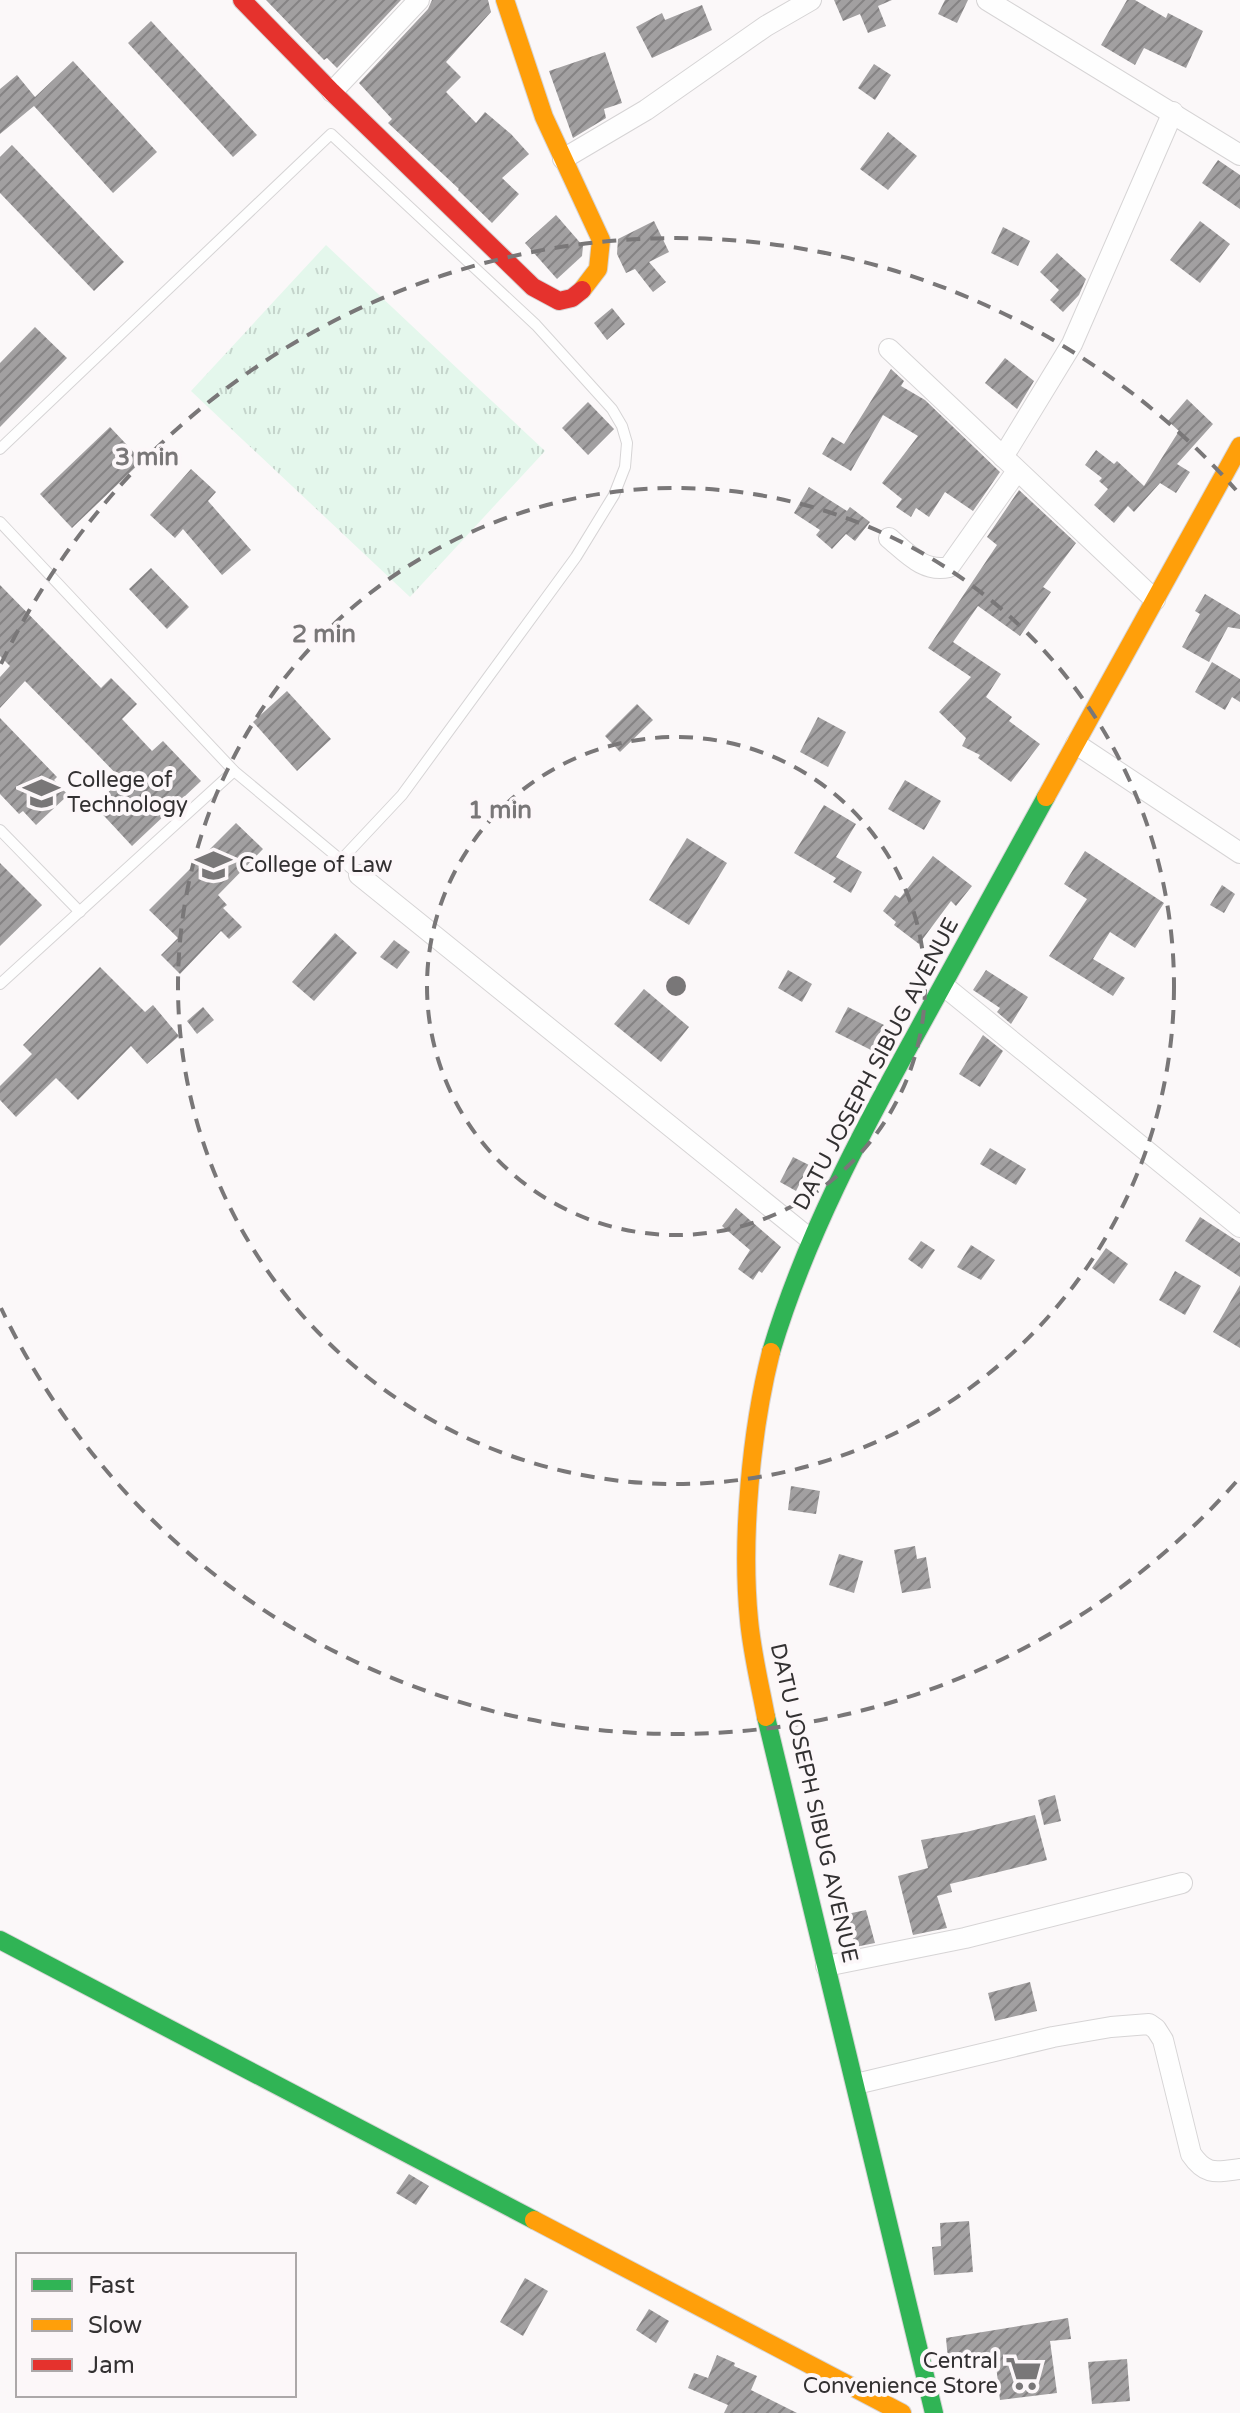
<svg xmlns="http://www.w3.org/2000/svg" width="1240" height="2413" viewBox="0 0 1240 2413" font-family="'Varela Round',sans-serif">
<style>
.park{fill:url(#park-tufts)}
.building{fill:url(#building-hatch)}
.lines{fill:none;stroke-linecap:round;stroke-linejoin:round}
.lane-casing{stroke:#d6d4d5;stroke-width:12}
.street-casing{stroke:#d6d4d5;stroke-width:22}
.fast-casing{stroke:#d6d4d5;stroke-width:20}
.slow-casing{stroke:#d6d4d5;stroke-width:20}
.jam-casing{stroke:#d6d4d5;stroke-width:20}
.lane{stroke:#fefefe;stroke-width:10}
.street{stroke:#fefefe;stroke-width:20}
.fast{stroke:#30b455;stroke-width:18}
.slow{stroke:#ff9f0a;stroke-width:18}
.jam{stroke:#e5322d;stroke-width:18}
.ring{fill:none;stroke:#797778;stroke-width:4;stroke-dasharray:14 10}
.labels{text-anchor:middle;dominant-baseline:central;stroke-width:8;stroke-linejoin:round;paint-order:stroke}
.poi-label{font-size:22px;fill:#333132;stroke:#fcf7f9;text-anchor:start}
.street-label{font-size:22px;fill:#333132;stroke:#fcf7f9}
.centre{fill:#797778;stroke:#fcf7f9;stroke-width:4}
.ring-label{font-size:24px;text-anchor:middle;font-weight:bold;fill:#797778;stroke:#fcf7f9;stroke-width:8;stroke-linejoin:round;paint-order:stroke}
</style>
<defs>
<pattern id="park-tufts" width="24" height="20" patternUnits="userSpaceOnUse" patternTransform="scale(2)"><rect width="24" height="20" fill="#e4f7ec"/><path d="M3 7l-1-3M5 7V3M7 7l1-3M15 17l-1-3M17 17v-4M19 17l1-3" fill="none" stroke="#c4d4cb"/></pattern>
<pattern id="building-hatch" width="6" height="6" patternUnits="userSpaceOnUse" patternTransform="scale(2)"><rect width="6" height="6" fill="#a2a0a1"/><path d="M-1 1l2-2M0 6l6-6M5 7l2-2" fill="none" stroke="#858384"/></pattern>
</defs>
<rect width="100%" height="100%" fill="#fbf8f9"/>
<polygon class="park" points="326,245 545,451 410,597 191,391"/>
<g class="building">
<polygon points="266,0 401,0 337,68 327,58 324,60"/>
<polygon points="432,0 488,0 491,12 446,62 461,77 446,92 476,123 485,112 511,134 529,154 502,178 519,194 492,223 458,190 459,189 388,123 392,119 359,83 428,9"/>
<polygon points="834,0 892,0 878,6 886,26 868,33 860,14 843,21"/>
<polygon points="945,0 968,0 957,23 938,14"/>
<polygon points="1127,0 1135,0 1166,18 1168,13 1203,31 1186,68 1144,48 1135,65 1101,45"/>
<polygon points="702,5 712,30 652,58 636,27 662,13 665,20"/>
<polygon points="151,21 257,135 233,157 128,43"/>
<polygon points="605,52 622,103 604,109 606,118 573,138 549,71"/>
<polygon points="73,61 157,152 113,193 34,106 0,134 0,89 17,75 35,97"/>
<polygon points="874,64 891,75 875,100 858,88"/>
<polygon points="888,132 917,156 888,190 860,169"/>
<polygon points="12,145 124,262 94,291 0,193 0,157"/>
<polygon points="1218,160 1240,175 1240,209 1202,183"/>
<polygon points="556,215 583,246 582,256 557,279 525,243"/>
<polygon points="654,221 669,252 649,262 666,282 653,292 635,269 626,273 617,254 618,239"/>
<polygon points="1200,221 1230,244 1200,283 1170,260"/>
<polygon points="1003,227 1030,241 1018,266 991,253"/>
<polygon points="1057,253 1086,279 1079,295 1063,312 1050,300 1059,290 1040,272"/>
<polygon points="612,308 625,324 607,340 594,323"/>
<polygon points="35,327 67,358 0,427 0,363"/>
<polygon points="1005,358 1034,381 1017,409 985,383"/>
<polygon points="891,369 904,381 901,386 925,400 1000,472 973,511 945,492 929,517 916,508 911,517 896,507 902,499 882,483 918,436 883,415 851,471 822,454 832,437 844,444"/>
<polygon points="1187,399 1213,424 1177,464 1190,472 1176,493 1160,483 1134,512 1128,506 1114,523 1094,505 1108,489 1099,481 1102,478 1085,465 1096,450 1114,464 1117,461 1144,486 1179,431 1168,421"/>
<polygon points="588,402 614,429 588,455 562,428"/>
<polygon points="110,427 142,461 72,528 40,494"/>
<polygon points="191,469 216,492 208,501 251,550 222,575 183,529 175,538 150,515"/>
<polygon points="809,487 847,511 850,507 870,522 855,541 846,534 832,549 816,535 820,530 794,513"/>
<polygon points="1019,490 1076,543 1043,587 1051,592 1020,636 978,606 953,642 1001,674 986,697 1012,717 1009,721 1040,744 1011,782 978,758 980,755 962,746 966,738 939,712 971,677 928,648 997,545 987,537"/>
<polygon points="151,568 189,607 167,629 129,589"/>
<polygon points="0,585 101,688 111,678 137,704 122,719 152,751 163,741 201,781 132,846 94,805 122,780 95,752 25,681 0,708 0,677 10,666 0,656"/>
<polygon points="1205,594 1240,615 1240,629 1228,627 1209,662 1182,647 1200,614 1195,611"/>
<polygon points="1212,662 1240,679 1240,702 1232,697 1225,710 1195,692"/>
<polygon points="287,691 331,739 297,771 253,722"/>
<polygon points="637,704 653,720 620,752 605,736"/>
<polygon points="818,717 846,732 828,767 800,752"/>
<polygon points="0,718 57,777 54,780 68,795 36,825 23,811 19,814 0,794"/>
<polygon points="905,780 941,801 924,830 888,809"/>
<polygon points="824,805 856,824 836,857 862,872 851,893 833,882 836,878 794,853"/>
<polygon points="236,823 263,849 218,895 227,905 223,908 242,927 229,939 221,931 180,974 161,955 178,938 149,910"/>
<polygon points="687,838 727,863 689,925 649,900"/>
<polygon points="1085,851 1164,903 1135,948 1110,932 1093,959 1125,978 1113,996 1049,956 1087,899 1064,884"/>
<polygon points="933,856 972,886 956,906 951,901 919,944 894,925 896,922 883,911 895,895 900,898"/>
<polygon points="0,863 42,905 0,946"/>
<polygon points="1222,885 1235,894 1224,913 1210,905"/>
<polygon points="335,933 357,953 314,1001 292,982"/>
<polygon points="394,940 410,952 397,969 380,957"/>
<polygon points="100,967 145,1012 153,1005 179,1036 147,1064 131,1046 78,1100 56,1078 16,1117 0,1100 0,1086 32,1054 23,1045"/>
<polygon points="788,970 812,984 802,1002 778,988"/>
<polygon points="986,970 1028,997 1011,1024 997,1012 1000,1008 973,990"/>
<polygon points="644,989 689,1027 661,1062 614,1024"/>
<polygon points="203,1007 214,1020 197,1034 187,1021"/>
<polygon points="848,1007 884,1025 871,1050 835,1032"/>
<polygon points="983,1035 1003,1051 980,1087 959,1074"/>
<polygon points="990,1148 1026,1169 1016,1185 980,1164"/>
<polygon points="793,1157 809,1165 796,1191 780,1182"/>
<polygon points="736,1208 781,1247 762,1273 759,1271 753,1280 738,1269 750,1250 722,1226"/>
<polygon points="1200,1217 1240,1243 1240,1277 1185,1241"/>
<polygon points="921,1241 935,1250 922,1269 908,1259"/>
<polygon points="971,1245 995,1260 981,1280 957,1267"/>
<polygon points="1106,1248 1128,1264 1114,1284 1092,1268"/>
<polygon points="1175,1271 1201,1286 1185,1315 1159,1300"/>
<polygon points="1240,1285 1240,1348 1213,1332"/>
<polygon points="791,1486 820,1491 816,1514 788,1510"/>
<polygon points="915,1546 917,1559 926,1557 931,1588 902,1593 894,1550"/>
<polygon points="839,1554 863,1561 854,1593 829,1585"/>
<polygon points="1055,1795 1061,1821 1044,1825 1038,1800"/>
<polygon points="1035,1815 1047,1860 950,1884 952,1892 937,1896 947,1928 913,1935 898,1876 928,1868 921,1840 966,1832"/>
<polygon points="866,1910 875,1943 855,1947 847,1914"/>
<polygon points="1030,1982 1037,2011 995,2021 988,1993"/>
<polygon points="409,2174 429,2186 416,2205 396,2193"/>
<polygon points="969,2221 973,2272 934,2275 932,2247 941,2246 940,2223"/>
<polygon points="525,2278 548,2291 523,2336 500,2322"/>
<polygon points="649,2309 669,2321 656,2343 636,2330"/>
<polygon points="1068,2318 1071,2339 1050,2341 1057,2393 1000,2400 995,2356 948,2360 946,2338"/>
<polygon points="717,2355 735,2363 734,2366 757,2376 751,2390 797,2413 724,2413 728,2405 688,2388 694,2373 708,2378"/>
<polygon points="1127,2359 1130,2401 1092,2404 1088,2362"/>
</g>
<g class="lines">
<defs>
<g id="lane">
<polyline points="0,449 331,134 536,325 612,409 622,426 627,443 625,467 614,495 576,557 402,795 341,860"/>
<polyline points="0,522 234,771 359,875"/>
<polyline points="0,830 80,912"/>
<polyline points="0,984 234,771"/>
</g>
<g id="street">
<polyline points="987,0 1240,155"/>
<polyline points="332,92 419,0"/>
<polyline points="563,159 646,110 766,26 811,0"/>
<polyline points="889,349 1155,600"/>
<polyline points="1003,457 1072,344 1173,112"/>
<path d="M889,538C907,553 924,573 949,567L1017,471"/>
<polyline points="1076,744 1240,853"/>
<polyline points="359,875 810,1239"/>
<polyline points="944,986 1240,1227"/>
<polyline points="826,1966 965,1938 1182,1883"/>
<path d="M856,2084L1053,2037L1111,2027L1149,2024L1156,2029L1163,2040L1191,2154C1206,2176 1216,2172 1240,2169"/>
</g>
<g id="fast">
<path d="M771,1352C805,1238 860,1135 917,1032C960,954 1003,875 1046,797"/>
<polyline points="766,1717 934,2413"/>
<polyline points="0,1940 534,2220"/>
</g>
<g id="slow">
<polyline points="505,0 544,117 601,240 598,269 582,290"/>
<polyline points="1046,797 1240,446"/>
<path d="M766,1717C760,1685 752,1653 749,1620C741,1539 751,1431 771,1352"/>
<polyline points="534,2220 902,2413"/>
</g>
<polyline id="jam" points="242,0 332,92 533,287 559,301 572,298 582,290"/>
</defs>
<use href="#lane" class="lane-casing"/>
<use href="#street" class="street-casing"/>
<use href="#fast" class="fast-casing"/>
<use href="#slow" class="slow-casing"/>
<use href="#jam" class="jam-casing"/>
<use href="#lane" class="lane"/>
<use href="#street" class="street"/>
<use href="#fast" class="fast"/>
<use href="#slow" class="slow"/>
<use href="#jam" class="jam"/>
</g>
<g class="ring">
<circle cx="676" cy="986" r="249"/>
<circle cx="676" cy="986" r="498"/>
<path d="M1236 1482A748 748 0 0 1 1 1308M1 664A748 748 0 0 1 1236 490"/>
</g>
<defs>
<symbol id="university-bare" viewBox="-9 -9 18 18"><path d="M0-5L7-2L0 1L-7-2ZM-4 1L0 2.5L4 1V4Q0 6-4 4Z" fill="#797778" stroke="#fcf7f9" stroke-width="2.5" paint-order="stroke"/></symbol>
<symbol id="supermarket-bare" viewBox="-9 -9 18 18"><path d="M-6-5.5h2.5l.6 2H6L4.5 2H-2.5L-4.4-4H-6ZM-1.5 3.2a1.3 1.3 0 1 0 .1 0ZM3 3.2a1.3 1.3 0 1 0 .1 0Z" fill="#797778" stroke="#fcf7f9" stroke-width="2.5" paint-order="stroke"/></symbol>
</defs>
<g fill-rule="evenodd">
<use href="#university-bare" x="16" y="768" width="51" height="51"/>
<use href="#university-bare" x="188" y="840" width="51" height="51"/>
<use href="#supermarket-bare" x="998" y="2348" width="51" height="51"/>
</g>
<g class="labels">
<g class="poi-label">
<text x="67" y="780">College of<tspan x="67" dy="25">Technology</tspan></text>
<text x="239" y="865">College of Law</text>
<text x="998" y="2361" text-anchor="end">Central<tspan x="998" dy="25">Convenience Store</tspan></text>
</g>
<g class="street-label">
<text transform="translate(876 1064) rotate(-62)">DATU JOSEPH SIBUG AVENUE</text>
<text transform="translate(814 1803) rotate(77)">DATU JOSEPH SIBUG AVENUE</text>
</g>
</g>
<circle cx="676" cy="986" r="12" class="centre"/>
<g class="ring-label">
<text x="147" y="465">3 min</text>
<text x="324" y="642">2 min</text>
<text x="500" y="818">1 min</text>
</g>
<rect x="16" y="2253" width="280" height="144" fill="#fcf7f9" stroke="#aca8a9" stroke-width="2"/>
<rect x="32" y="2279" width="40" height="12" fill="#30b455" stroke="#aca8a9" stroke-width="2"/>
<text x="88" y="2293" font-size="24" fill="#333132">Fast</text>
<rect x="32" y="2319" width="40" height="12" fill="#ff9f0a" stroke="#aca8a9" stroke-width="2"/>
<text x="88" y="2333" font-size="24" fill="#333132">Slow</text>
<rect x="32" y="2359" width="40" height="12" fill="#e5322d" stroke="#aca8a9" stroke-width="2"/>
<text x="88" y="2373" font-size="24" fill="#333132">Jam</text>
</svg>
